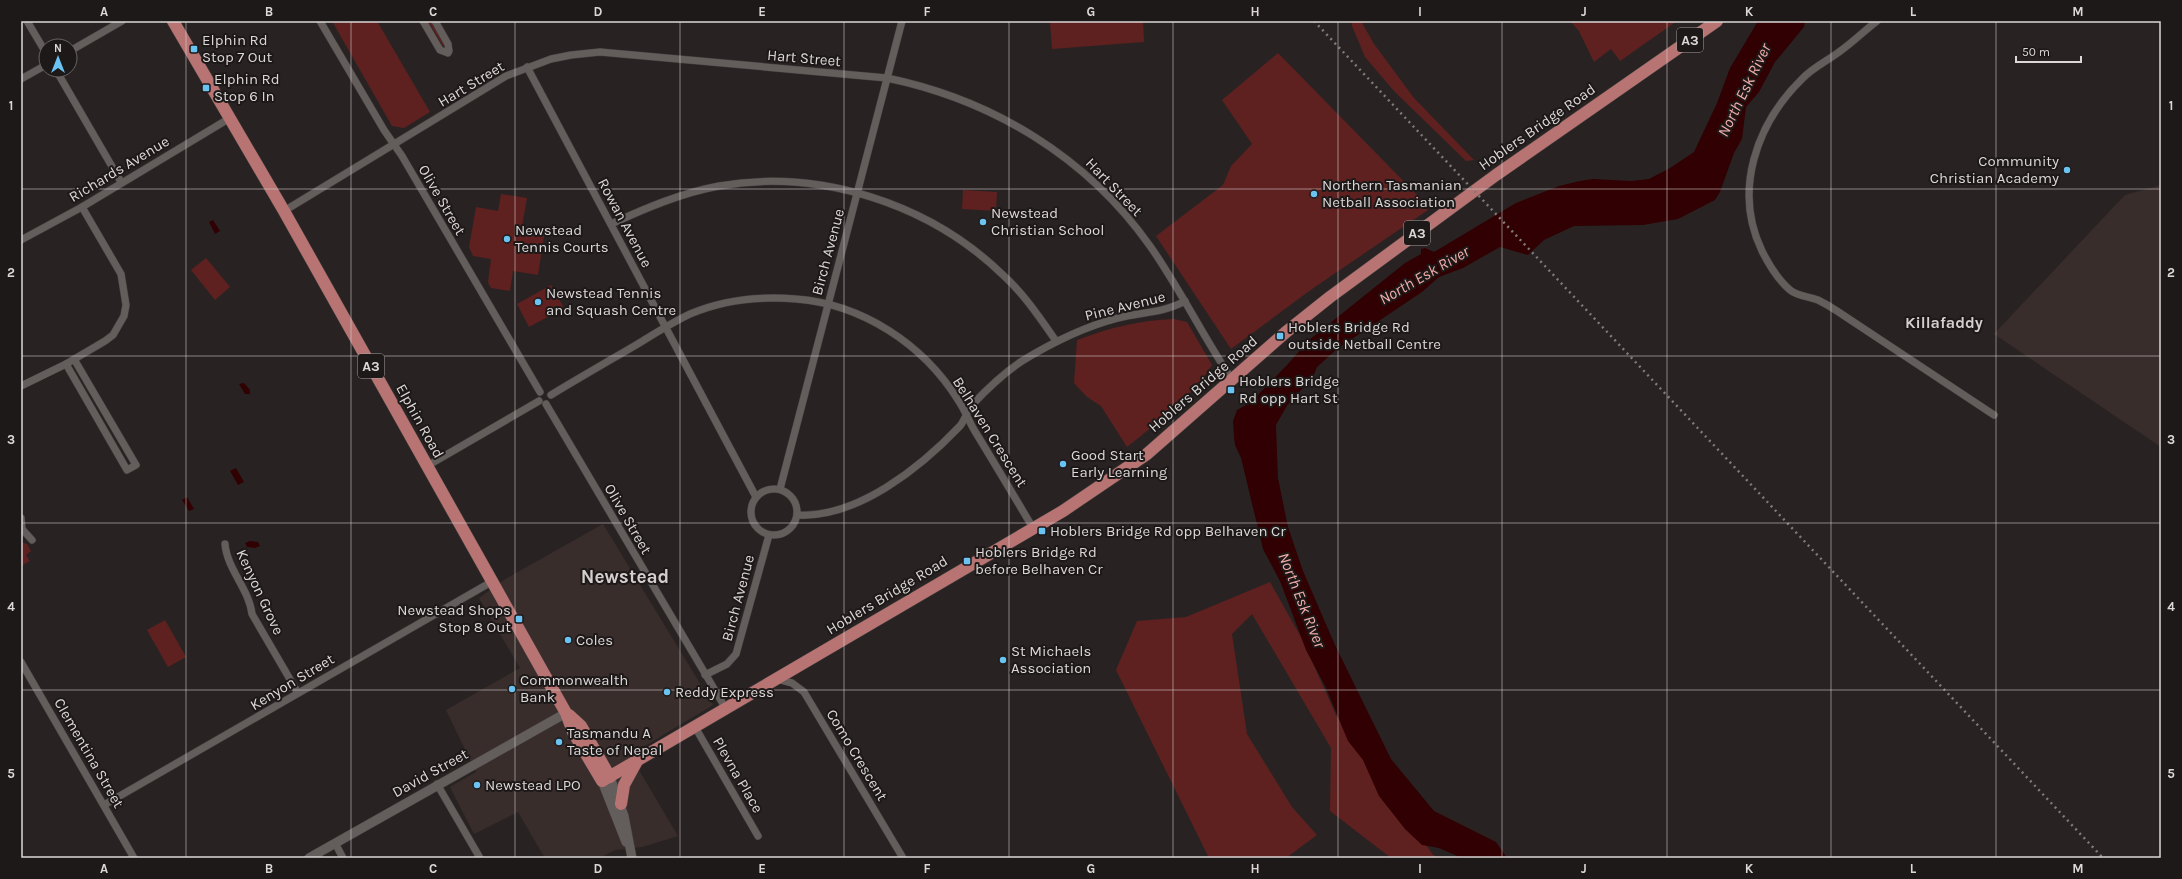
<svg xmlns="http://www.w3.org/2000/svg" width="2182" height="879" viewBox="0 0 2182 879" font-family="Karla,sans-serif">
<style>
.built{fill:#392d2c}
.green{fill:#5f2020}
.water{fill:#310002}
.lines{fill:none;stroke-linecap:round;stroke-linejoin:round}
.minor-casing{stroke:#423d3d;stroke-width:8}
.tertiary-casing{stroke:#423d3d;stroke-width:10}
.trunk-casing{stroke:#423d3d;stroke-width:13}
.minor{stroke:#635d5c;stroke-width:7}
.tertiary{stroke:#635d5c;stroke-width:9}
.trunk{stroke:#b87472;stroke-width:12}
.rail{stroke:#7f7b7a;stroke-width:2.5;stroke-dasharray:2 4;stroke-linecap:butt}
.grid{fill:none;stroke:#dcd8d7;stroke-width:1;stroke-opacity:0.55}
.poi-dot{fill:#6ac3f1;stroke:#1e1919;stroke-width:1.5}
.labels{text-anchor:middle;dominant-baseline:central;stroke-width:4;stroke-linejoin:round;paint-order:stroke}
.shield{fill:#1e1919;stroke:#a39f9e;stroke-width:1}
.shield-label{font-size:14px;font-weight:bold;fill:#dcd8d7}
.poi-label{font-size:15px;fill:#dcd8d7;stroke:#1e1919;text-anchor:start}
.street-label{font-size:15px;fill:#dcd8d7;stroke:#1e1919}
.water-label{font-size:16px;font-style:italic;fill:#f2ada9;stroke:#1e1919}
.neighbourhood-label{font-size:16px;font-weight:bold;fill:#d5cecd;stroke:#1e1919}
.district-label{font-size:19px;font-weight:bold;fill:#d5cecd;stroke:#1e1919}
.neatline{fill:none;stroke:#dcd8d7;stroke-width:1.5}
.grid-label{font-size:13px;text-anchor:middle;font-weight:bold;fill:#dcd8d7}
</style>
<rect width="100%" height="100%" fill="#282322"/>
<g class="built">
<polygon points="2161,185 2161,447 1994,334 2125,195"/>
<polygon points="603,524 713,705 630,755 678,836 642,847 615,850 599,858 545,858 518,812 474,834 450,787 476,772 446,710 520,668 479,598 507,578"/>
</g>
<g class="green">
<polygon points="332,21 377,21 430,112 404,128 392,126"/>
<polygon points="428,21 432,21 446,44 445,47 443,46"/>
<polygon points="1050,21 1143,21 1144,42 1052,49"/>
<polygon points="1352,21 1361,21 1374,44 1414,98 1474,160 1466,161 1394,91 1365,57 1352,26"/>
<polygon points="1570,21 1677,21 1620,61 1611,49 1594,62 1579,31"/>
<polygon points="1278,53 1424,202 1428,210 1312,289 1231,349 1156,236 1223,185 1231,166 1252,144 1222,100"/>
<polygon points="963,190 997,192 996,211 962,209"/>
<polygon points="501,194 527,198 522,226 545,230 538,275 513,271 510,291 491,288 488,282 491,259 473,256 469,247 476,207 498,211"/>
<polygon points="206,258 230,287 215,300 191,270"/>
<polygon points="551,285 564,308 529,327 517,304"/>
<path d="M1174,319L1187,322L1212,365C1191,398 1157,423 1127,447L1101,406L1087,397L1074,383L1077,340C1109,328 1140,320 1174,319Z"/>
<polygon points="21,542 27,544 31,551 26,555 30,561 21,566"/>
<polygon points="1270,582 1302,639 1336,715 1433,855 1441,858 1391,858 1330,811 1331,748 1252,614 1232,634 1247,734 1292,807 1317,835 1286,858 1209,858 1116,670 1137,621 1186,617"/>
<polygon points="165,620 186,657 168,667 147,630"/>
</g>
<g class="water">
<polygon points="1758,21 1805,21 1804,27 1775,62 1759,92 1746,107 1742,139 1734,153 1720,192 1715,200 1678,219 1643,225 1574,226 1544,240 1528,255 1500,247 1463,268 1439,277 1422,292 1337,349 1317,367 1313,377 1288,404 1276,425 1278,478 1288,527 1303,571 1335,645 1391,759 1434,811 1496,842 1507,858 1462,858 1439,848 1422,845 1405,829 1379,796 1363,760 1348,741 1325,686 1306,650 1280,581 1263,549 1241,458 1235,445 1234,438 1233,421 1237,410 1250,403 1287,365 1309,340 1405,263 1421,254 1421,249 1425,248 1434,252 1516,203 1559,186 1580,181 1593,179 1631,181 1649,179 1670,168 1694,152 1717,103 1730,68"/>
<polygon points="213,220 220,231 215,234 209,222"/>
<polygon points="244,383 250,390 250,394 245,394 239,384"/>
<polygon points="236,468 244,482 238,485 230,471"/>
<polygon points="187,497 194,509 189,511 182,500"/>
<polygon points="250,541 258,542 260,546 255,548 247,547 245,543"/>
</g>
<g class="lines">
<defs>
<g id="minor">
<polyline points="27,21 46,53"/>
<polyline points="320,21 384,130 402,156 540,392"/>
<polyline points="423,21 440,50 448,53 449,51 448,44 435,21"/>
<path d="M1877,21C1864,31 1852,43 1839,52C1827,61 1812,68 1802,79C1756,124 1733,191 1762,251C1769,265 1777,279 1790,290C1797,296 1810,297 1818,300C1824,303 1831,307 1837,311L1994,415"/>
<polyline points="70,51 122,21"/>
<polyline points="527,67 756,497"/>
<polyline points="56,70 121,182"/>
<polyline points="21,79 46,65"/>
<path d="M284,211L506,76L551,59L571,55L600,52L887,78C993,100 1087,157 1150,246C1181,290 1203,337 1233,381"/>
<path d="M611,224C646,208 681,193 719,186C820,168 930,204 1003,275C1024,294 1040,318 1056,341"/>
<polyline points="21,240 82,207 230,118"/>
<polyline points="66,364 127,470 136,465 74,359"/>
<polyline points="21,386 66,364 105,341 113,335 124,316 126,305 121,274 82,207"/>
<path d="M551,395C579,378 607,362 636,345C654,334 671,323 690,314C723,300 759,296 796,299C862,304 923,344 958,400C965,410 969,422 976,433C995,464 1014,496 1033,528"/>
<polyline points="546,404 726,709"/>
<polyline points="427,466 539,401"/>
<circle cx="774" cy="512" r="23"/>
<polyline points="780,489 902,21"/>
<path d="M798,515C858,518 921,467 960,426C965,420 967,411 972,405C987,389 1004,373 1022,361C1053,342 1083,327 1118,318C1141,312 1164,313 1185,301"/>
<polyline points="21,518 22,529"/>
<polyline points="21,528 32,540"/>
<path d="M225,544C227,569 249,589 252,614L298,693"/>
<polyline points="21,662 134,858"/>
<polyline points="705,675 727,664 736,654 769,535"/>
<polyline points="777,679 792,683 804,692 903,858"/>
<polyline points="695,727 758,836"/>
<polyline points="437,784 480,858"/>
<polyline points="104,805 493,581"/>
<polyline points="335,843 343,858"/>
</g>
<g id="tertiary">
<polyline points="610,777 624,816 632,858"/>
<polyline points="602,781 626,842"/>
<polyline points="309,858 566,713"/>
</g>
<g id="trunk">
<polyline points="173,21 284,211 566,713 573,732 602,781 1063,511 1147,454 1286,332 1330,297 1496,175 1717,21"/>
<polyline points="569,715 581,726 610,777"/>
<polyline points="621,804 624,785 636,763"/>
</g>
</defs>
<use href="#minor" class="minor-casing"/>
<use href="#tertiary" class="tertiary-casing"/>
<use href="#trunk" class="trunk-casing"/>
<use href="#minor" class="minor"/>
<use href="#tertiary" class="tertiary"/>
<use href="#trunk" class="trunk"/>
<polyline class="rail" points="1314,21 2103,858"/>
</g>
<path class="grid" d="M186,21V858M351,21V858M515,21V858M680,21V858M844,21V858M1009,21V858M1173,21V858M1338,21V858M1502,21V858M1667,21V858M1831,21V858M1996,21V858M21,189H2161M21,356H2161M21,523H2161M21,690H2161"/>
<g class="poi-dot">
<rect x="190" y="45" width="8" height="8" rx="2"/>
<rect x="202" y="84" width="8" height="8" rx="2"/>
<circle cx="2067" cy="170" r="4"/>
<circle cx="1314" cy="194" r="4"/>
<circle cx="983" cy="222" r="4"/>
<circle cx="507" cy="239" r="4"/>
<circle cx="538" cy="302" r="4"/>
<rect x="1276" y="332" width="8" height="8" rx="2"/>
<rect x="1227" y="386" width="8" height="8" rx="2"/>
<circle cx="1063" cy="464" r="4"/>
<rect x="1038" y="527" width="8" height="8" rx="2"/>
<rect x="963" y="557" width="8" height="8" rx="2"/>
<rect x="515" y="615" width="8" height="8" rx="2"/>
<circle cx="568" cy="640" r="4"/>
<circle cx="1003" cy="660" r="4"/>
<circle cx="512" cy="689" r="4"/>
<circle cx="667" cy="692" r="4"/>
<circle cx="559" cy="742" r="4"/>
<circle cx="477" cy="785" r="4"/>
</g>
<g class="labels">
<g class="shield">
<rect x="1677" y="28" width="26" height="24" rx="3"/>
<rect x="1404" y="221" width="26" height="24" rx="3"/>
<rect x="358" y="354" width="26" height="24" rx="3"/>
</g>
<g class="shield-label">
<text x="1690" y="40">A3</text>
<text x="1417" y="233">A3</text>
<text x="371" y="366">A3</text>
</g>
<g class="poi-label">
<text x="202" y="40">Elphin Rd<tspan x="202" dy="17">Stop 7 Out</tspan></text>
<text x="214" y="79">Elphin Rd<tspan x="214" dy="17">Stop 6 In</tspan></text>
<text x="2059" y="161" text-anchor="end">Community<tspan x="2059" dy="17">Christian Academy</tspan></text>
<text x="1322" y="185">Northern Tasmanian<tspan x="1322" dy="17">Netball Association</tspan></text>
<text x="991" y="213">Newstead<tspan x="991" dy="17">Christian School</tspan></text>
<text x="515" y="230">Newstead<tspan x="515" dy="17">Tennis Courts</tspan></text>
<text x="546" y="293">Newstead Tennis<tspan x="546" dy="17">and Squash Centre</tspan></text>
<text x="1288" y="327">Hoblers Bridge Rd<tspan x="1288" dy="17">outside Netball Centre</tspan></text>
<text x="1239" y="381">Hoblers Bridge<tspan x="1239" dy="17">Rd opp Hart St</tspan></text>
<text x="1071" y="455">Good Start<tspan x="1071" dy="17">Early Learning</tspan></text>
<text x="1050" y="531">Hoblers Bridge Rd opp Belhaven Cr</text>
<text x="975" y="552">Hoblers Bridge Rd<tspan x="975" dy="17">before Belhaven Cr</tspan></text>
<text x="511" y="610" text-anchor="end">Newstead Shops<tspan x="511" dy="17">Stop 8 Out</tspan></text>
<text x="576" y="640">Coles</text>
<text x="1011" y="651">St Michaels<tspan x="1011" dy="17">Association</tspan></text>
<text x="520" y="680">Commonwealth<tspan x="520" dy="17">Bank</tspan></text>
<text x="675" y="692">Reddy Express</text>
<text x="567" y="733">Tasmandu A<tspan x="567" dy="17">Taste of Nepal</tspan></text>
<text x="485" y="785">Newstead LPO</text>
</g>
<g class="street-label">
<text transform="translate(804 58) rotate(5)">Hart Street</text>
<text transform="translate(471 84) rotate(-31)">Hart Street</text>
<text transform="translate(1537 127) rotate(-35)">Hoblers Bridge Road</text>
<text transform="translate(119 169) rotate(-31)">Richards Avenue</text>
<text transform="translate(1114 187) rotate(46)">Hart Street</text>
<text transform="translate(442 200) rotate(60)">Olive Street</text>
<text transform="translate(625 223) rotate(62)">Rowan Avenue</text>
<text transform="translate(828 252) rotate(-75)">Birch Avenue</text>
<text transform="translate(1125 306) rotate(-14)">Pine Avenue</text>
<text transform="translate(1203 384) rotate(-41)">Hoblers Bridge Road</text>
<text transform="translate(420 421) rotate(61)">Elphin Road</text>
<text transform="translate(990 432) rotate(58)">Belhaven Crescent</text>
<text transform="translate(628 519) rotate(60)">Olive Street</text>
<text transform="translate(260 592) rotate(65)">Kenyon Grove</text>
<text transform="translate(887 595) rotate(-31)">Hoblers Bridge Road</text>
<text transform="translate(738 598) rotate(-75)">Birch Avenue</text>
<text transform="translate(292 682) rotate(-31)">Kenyon Street</text>
<text transform="translate(89 753) rotate(60)">Clementina Street</text>
<text transform="translate(857 755) rotate(59)">Como Crescent</text>
<text transform="translate(430 773) rotate(-29)">David Street</text>
<text transform="translate(738 775) rotate(60)">Plevna Place</text>
</g>
<g class="water-label">
<text transform="translate(1744 90) rotate(-64)">North Esk River</text>
<text transform="translate(1424 275) rotate(-30)">North Esk River</text>
<text transform="translate(1302 600) rotate(68)">North Esk River</text>
</g>
<g class="neighbourhood-label">
<text x="1944" y="322">Killafaddy</text>
</g>
<g class="district-label">
<text x="625" y="577">Newstead</text>
</g>
</g>
<rect width="2182" height="879" fill="none" stroke="#1e1919" stroke-width="44"/>
<g transform="translate(58 58)"><circle r="19" fill="#1e1919" stroke="#6a6565"/>
<path d="M0-3L7 15L0 10L-7 15Z" fill="#6ac3f1"/>
<text y="-6" font-size="11" font-weight="bold" text-anchor="middle" fill="#dcd8d7">N</text>
</g>
<path d="M2016 56v6h65v-6" fill="none" stroke="#dcd8d7" stroke-width="2"/>
<text x="2022" y="56" font-size="12" fill="#dcd8d7" stroke="#1e1919" stroke-width="3" paint-order="stroke">50 m</text>
<rect x="22" y="22" width="2138" height="835" class="neatline"/>
<g class="grid-label">
<text x="104" y="16">A</text>
<text x="269" y="16">B</text>
<text x="433" y="16">C</text>
<text x="598" y="16">D</text>
<text x="762" y="16">E</text>
<text x="927" y="16">F</text>
<text x="1091" y="16">G</text>
<text x="1255" y="16">H</text>
<text x="1420" y="16">I</text>
<text x="1584" y="16">J</text>
<text x="1749" y="16">K</text>
<text x="1913" y="16">L</text>
<text x="2078" y="16">M</text>
<text x="11" y="110">1</text>
<text x="2171" y="110">1</text>
<text x="11" y="277">2</text>
<text x="2171" y="277">2</text>
<text x="11" y="444">3</text>
<text x="2171" y="444">3</text>
<text x="11" y="611">4</text>
<text x="2171" y="611">4</text>
<text x="11" y="778">5</text>
<text x="2171" y="778">5</text>
<text x="104" y="873">A</text>
<text x="269" y="873">B</text>
<text x="433" y="873">C</text>
<text x="598" y="873">D</text>
<text x="762" y="873">E</text>
<text x="927" y="873">F</text>
<text x="1091" y="873">G</text>
<text x="1255" y="873">H</text>
<text x="1420" y="873">I</text>
<text x="1584" y="873">J</text>
<text x="1749" y="873">K</text>
<text x="1913" y="873">L</text>
<text x="2078" y="873">M</text>
</g>
</svg>
